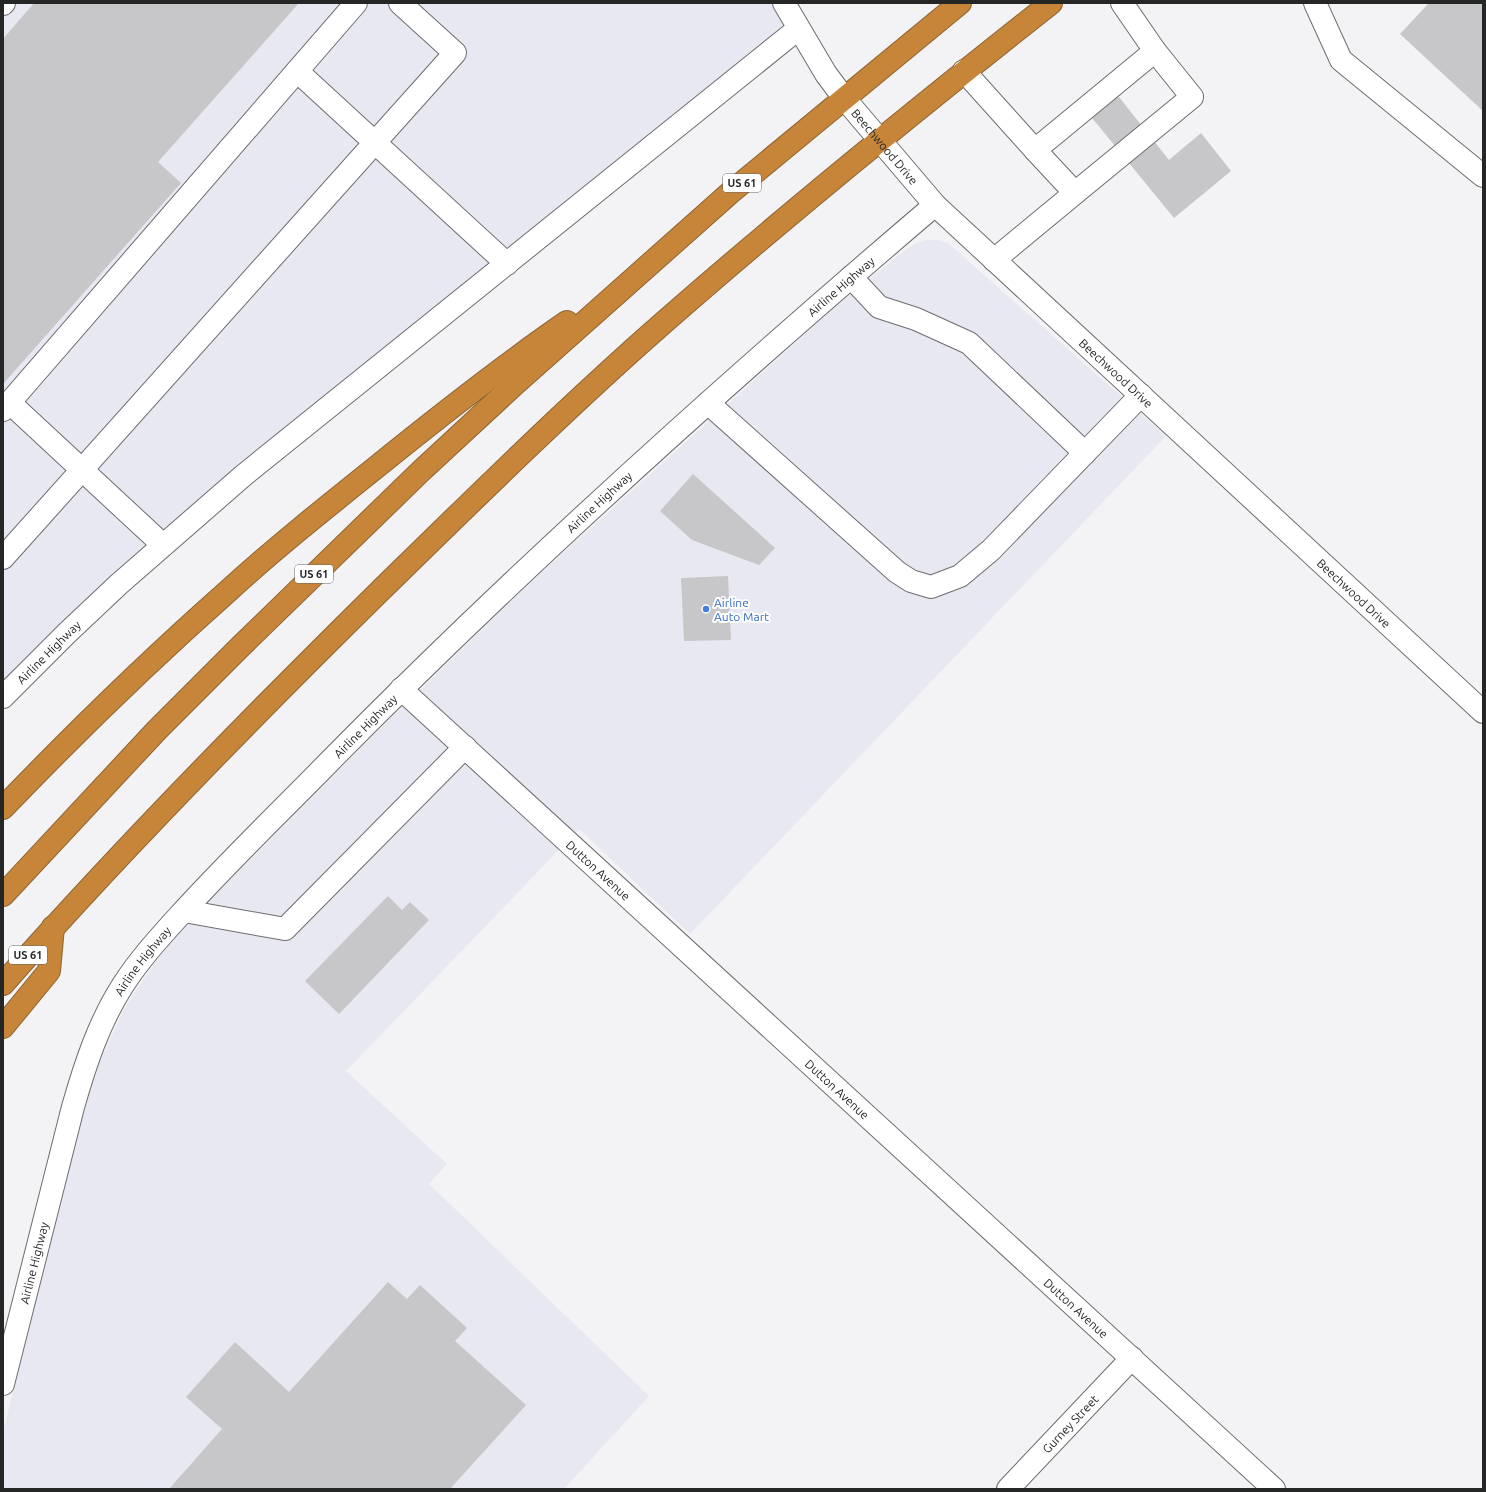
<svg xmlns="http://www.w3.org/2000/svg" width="1486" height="1492" viewBox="0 0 1486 1492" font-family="Ubuntu,sans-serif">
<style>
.built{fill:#e7e8f1}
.building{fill:#c7c7c9}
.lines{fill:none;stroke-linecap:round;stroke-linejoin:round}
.minor-casing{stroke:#6d6d6f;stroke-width:24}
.highway-casing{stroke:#8e6432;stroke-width:24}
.minor{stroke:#fff;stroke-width:22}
.highway{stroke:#c68539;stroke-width:22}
.shop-dot{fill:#3f7fe0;stroke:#fff;stroke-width:1.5}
.labels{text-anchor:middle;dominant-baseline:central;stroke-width:4;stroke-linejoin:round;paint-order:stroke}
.shield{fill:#fff;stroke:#666767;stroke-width:1}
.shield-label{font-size:11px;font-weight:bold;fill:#252626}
.street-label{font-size:12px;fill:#252626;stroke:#fff}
.shop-label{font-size:12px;fill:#366cbe;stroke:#fff;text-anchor:start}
</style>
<rect width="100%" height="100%" fill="#f3f3f5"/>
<g class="built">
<polygon points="3,3 784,3 798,29 163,545 3,698"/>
<polygon points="926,240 938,240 948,243 956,250 1166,436 690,934 579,829 346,1071 447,1164 429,1184 649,1396 564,1489 3,1489 3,1432 81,1121 100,1061 124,1009 153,965 187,923 371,738 521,591 836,306 904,251 916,243"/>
</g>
<g class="building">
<polygon points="34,3 299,3 158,162 181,183 3,384 3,39"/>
<polygon points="1429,3 1483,3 1483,111 1400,34"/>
<polygon points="1115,92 1169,160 1201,133 1231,171 1174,218 1088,113"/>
<polygon points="693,474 775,548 759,565 692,540 660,511"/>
<polygon points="728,576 731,640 684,641 681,578"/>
<polygon points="388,896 402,910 410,902 429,920 339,1014 305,981"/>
<polygon points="388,1282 407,1299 420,1285 467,1328 455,1341 526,1405 450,1489 169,1489 222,1429 186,1397 235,1342 289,1392"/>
</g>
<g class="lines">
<defs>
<g id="minor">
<path id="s1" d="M784,3L826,74L844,98L935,205L1483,712"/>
<polyline points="1315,3 1341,60 1483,176"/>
<polyline points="3,4 4,3"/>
<polyline points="297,71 507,264"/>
<polyline points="964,71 1035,150 1155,51 1122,3"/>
<polyline points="1075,193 1192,97 1155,51"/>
<polyline points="994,260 1075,193 1035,150"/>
<polyline points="851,277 879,307 916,319 969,343 1085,453"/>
<polyline points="10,403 163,545"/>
<polyline points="708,403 897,572 911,581 931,587 960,576 991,550 1141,395"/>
<polyline points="3,410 356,3"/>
<polyline points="3,558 455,53 400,3"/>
<path id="s2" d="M401,689L1274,1489"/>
<path id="s3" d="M3,697L67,633L119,584L244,475L798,29"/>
<polyline points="184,911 285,929 465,747"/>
<path id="s4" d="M3,1384L73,1107C85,1065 99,1022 123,985C139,960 159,938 179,916C227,863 279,813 329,762C522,566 726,383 935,205"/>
<path id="s5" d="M1008,1489L1132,1358"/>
</g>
<g id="highway">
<path d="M3,808C75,733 149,661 227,592C274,549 324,509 374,469C437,418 500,368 567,322"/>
<polyline points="3,895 157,730 241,646 421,471 515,384 731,192 960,3"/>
<path d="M3,984C123,848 249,720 378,593C466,507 553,421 645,339C776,223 913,112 1051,3"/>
<polyline points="3,1027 49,971 53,927"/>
</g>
</defs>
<use href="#minor" class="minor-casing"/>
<use href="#highway" class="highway-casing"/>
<use href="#minor" class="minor"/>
<use href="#highway" class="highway"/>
</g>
<circle class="shop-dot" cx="706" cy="609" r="4"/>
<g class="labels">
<g class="shield">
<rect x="723" y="174" width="38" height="18" rx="3"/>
<rect x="295" y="565" width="38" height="18" rx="3"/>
<rect x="9" y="946" width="38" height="18" rx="3"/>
</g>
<g class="shield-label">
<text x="742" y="183">US 61</text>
<text x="314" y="574">US 61</text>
<text x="28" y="955">US 61</text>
</g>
<g class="street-label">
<text stroke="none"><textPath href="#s1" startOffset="176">Beechwood Drive</textPath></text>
<text stroke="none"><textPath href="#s4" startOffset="1421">Airline Highway</textPath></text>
<text stroke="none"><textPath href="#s1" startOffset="500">Beechwood Drive</textPath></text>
<text stroke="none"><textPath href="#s4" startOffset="1097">Airline Highway</textPath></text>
<text stroke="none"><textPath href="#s1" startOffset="824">Beechwood Drive</textPath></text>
<text stroke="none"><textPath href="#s3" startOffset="64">Airline Highway</textPath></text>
<text stroke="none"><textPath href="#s4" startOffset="773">Airline Highway</textPath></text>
<text stroke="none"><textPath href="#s2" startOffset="268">Dutton Avenue</textPath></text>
<text stroke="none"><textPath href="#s4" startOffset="449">Airline Highway</textPath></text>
<text stroke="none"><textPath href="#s2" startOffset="592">Dutton Avenue</textPath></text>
<text stroke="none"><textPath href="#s4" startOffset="125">Airline Highway</textPath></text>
<text stroke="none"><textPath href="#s2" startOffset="916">Dutton Avenue</textPath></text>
<text stroke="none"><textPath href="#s5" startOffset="90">Gurney Street</textPath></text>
</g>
<g class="shop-label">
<text x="714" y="602">Airline<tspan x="714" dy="14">Auto Mart</tspan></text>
</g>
</g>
<rect width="1486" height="1492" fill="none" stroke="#252626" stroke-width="8"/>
</svg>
